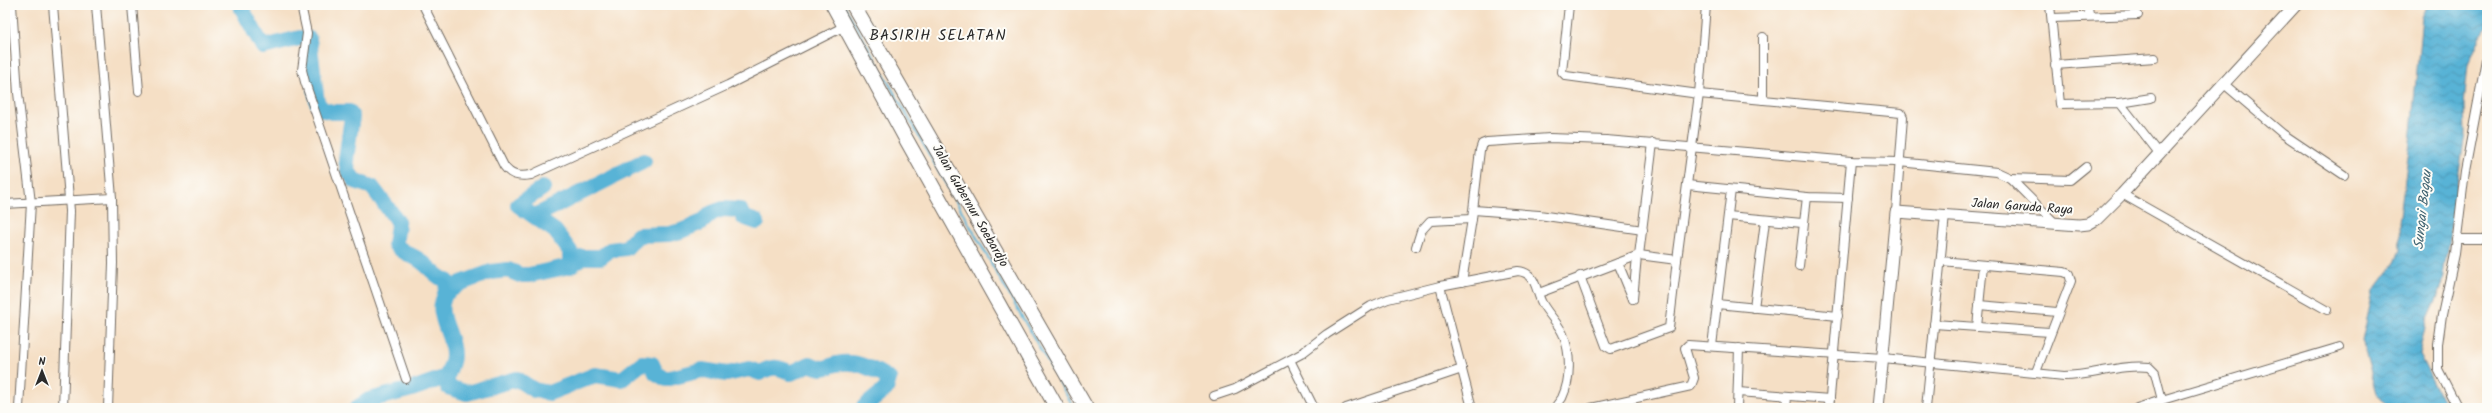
<svg xmlns="http://www.w3.org/2000/svg" width="2492" height="413" viewBox="0 0 2492 413" font-family="Kalam,sans-serif">
<style>
.water{fill:url(#water-waves);stroke:#426f80}
.lines{fill:none;stroke-linecap:round;stroke-linejoin:round}
.stream{stroke:#59b3d6;stroke-width:2.5}
.river{stroke:#59b3d6;stroke-width:16}
.street-casing{stroke:#726a61;stroke-width:10}
.secondary-casing{stroke:#726a61;stroke-width:13}
.highway-casing{stroke:#726a61;stroke-width:16}
.street{stroke:#fff;stroke-width:8}
.secondary{stroke:#fff;stroke-width:11}
.highway{stroke:#fff;stroke-width:14}
.labels{text-anchor:middle;dominant-baseline:central;stroke-width:4;stroke-linejoin:round;paint-order:stroke}
.street-label{font-size:13px;fill:#2b2b2b;stroke:#fdfcf7}
.water-label{font-size:14px;font-style:italic;fill:#3d616f;stroke:#fdfcf7}
.quarter-label{font-size:15px;letter-spacing:1px;fill:#2b2b2b;stroke:#fdfcf7}
</style>
<defs>
<pattern id="water-waves" width="16" height="10" patternUnits="userSpaceOnUse"><rect width="16" height="10" fill="#59b3d6"/><path d="M0 5q4-4 8 0t8 0" fill="none" stroke="#4a92ae"/></pattern>
</defs>
<rect width="100%" height="100%" fill="#fdfcf7"/>
<filter id="ink" filterUnits="userSpaceOnUse"><feTurbulence type="fractalNoise" baseFrequency=".025" numOctaves="2"/><feDisplacementMap in="SourceGraphic" scale="8" xChannelSelector="R" yChannelSelector="G"/><feConvolveMatrix kernelMatrix="1 2 1 2 8 2 1 2 1" color-interpolation-filters="sRGB"/></filter>
<filter id="wash" filterUnits="userSpaceOnUse"><feTurbulence type="fractalNoise" baseFrequency=".012" numOctaves="4" result="noise"/><feDisplacementMap in="SourceGraphic" scale="16" xChannelSelector="R" yChannelSelector="G"/><feGaussianBlur stdDeviation="0.9" result="paint"/><feColorMatrix in="noise" values="0 0 0 0 0 0 0 0 0 0 0 0 0 0 0 0 0 1.4 0 .05"/><feComposite in="paint" operator="in"/></filter>
<g filter="url(#wash)">
<rect width="100%" height="100%" fill="#f5dfc5"/>
<polygon class="water" points="2428,5 2487,5 2487,27 2483,31 2468,65 2464,104 2465,134 2441,289 2426,323 2419,354 2446,408 2389,408 2377,394 2362,341 2373,292 2394,264 2400,250 2399,223 2410,142 2422,17"/>
<g class="lines">
<polyline class="stream" points="844,5 1074,408"/>
<g class="river">
<path d="M240,5L263,47L300,38L309,39L317,102L322,109L332,112H349L352,117L346,159L348,171L355,181L372,187L396,219L398,225L395,244C402,253 413,255 422,262C432,269 435,277 447,281C448,295 439,301 442,313C444,328 453,339 453,355C453,368 444,372 448,387L467,393L517,379L534,390L549,393L595,375L622,379L642,363L652,364L656,373L666,379L702,370L727,374L749,369L760,373C772,365 779,367 791,373L810,364C828,373 827,364 842,363C858,361 877,371 889,379L886,389L863,408"/>
<polyline points="543,188 518,205 555,231 570,251 570,266"/>
<polyline points="535,216 644,161"/>
<polyline points="448,292 461,283 491,272 508,270 520,275 529,275 570,266 583,257 601,257 610,250 626,248 638,235 669,234 681,231 702,222 712,213 723,209 740,210 743,217 757,222"/>
<polyline points="357,408 369,400 412,389 446,377"/>
</g>
</g>
</g>
<g filter="url(#ink)">
<g class="lines">
<defs>
<g id="street">
<polyline points="12,5 18,93 31,203 19,408"/>
<polyline points="53,5 70,211 63,408"/>
<polyline points="132,5 139,91"/>
<polyline points="301,5 307,33 302,70 305,82 406,379"/>
<path d="M423,5L504,166C511,176 520,177 531,175L728,85L845,26"/>
<polyline points="1569,5 1562,72 1566,76 1699,94 1901,113 1903,117 1896,212"/>
<polyline points="2050,5 2060,104 2120,103 2159,153"/>
<polyline points="2088,5 2089,16"/>
<polyline points="2052,18 2138,15"/>
<polyline points="1763,37 1763,100"/>
<polyline points="2055,65 2155,58"/>
<polyline points="2224,84 2283,134 2344,175"/>
<polyline points="2120,103 2151,98"/>
<polyline points="2010,178 2070,180 2086,167"/>
<polyline points="1687,185 1807,197 1848,198"/>
<polyline points="2122,194 2327,310"/>
<polyline points="5,204 112,198 96,5"/>
<polyline points="1474,210 1539,215 1643,230"/>
<polyline points="1728,216 1802,223"/>
<polyline points="2456,239 2487,239"/>
<polyline points="1416,247 1421,231 1430,221 1472,219"/>
<polyline points="1639,255 1653,143"/>
<polyline points="1941,261 2064,272 2069,274 2071,281 2036,372"/>
<polyline points="1618,263 1633,299"/>
<polyline points="1799,266 1807,197"/>
<polyline points="1580,276 1606,346 1611,349 1669,328 1677,260"/>
<polyline points="1462,282 1472,219 1480,150 1482,144 1487,142 1550,138 1606,140 1851,161 1899,162 1997,172 2010,178 2057,225"/>
<polyline points="1440,286 1472,408"/>
<polyline points="1539,293 1639,255 1677,260 1699,94 1706,5"/>
<polyline points="1633,299 1637,256"/>
<polyline points="1717,304 1838,316"/>
<polyline points="1979,305 2057,312"/>
<polyline points="1754,308 1765,221"/>
<polyline points="1934,324 2050,332"/>
<polyline points="1977,327 1983,265"/>
<polyline points="1712,346 1731,190"/>
<polyline points="1290,360 1314,408"/>
<polyline points="1738,392 1830,399"/>
<path d="M1214,396L1235,389L1301,354L1327,334L1371,306L1388,299L1440,286L1518,271C1537,273 1535,290 1542,303C1548,314 1558,323 1563,334C1571,354 1571,379 1562,398C1560,401 1557,404 1555,408"/>
<polyline points="108,408 113,263 112,198"/>
<polyline points="1346,408 1462,369"/>
<path d="M1591,408L1691,386L1694,378L1685,348L1688,345L1883,358L2064,376C2093,376 2119,364 2149,367L2155,373L2162,400L2340,347"/>
<polyline points="1737,408 1739,348"/>
<polyline points="1786,408 1787,396"/>
<polyline points="1829,408 1851,161"/>
<polyline points="1926,408 1945,215"/>
<polyline points="2137,408 2162,400"/>
<polyline points="2458,408 2438,369 2438,344 2442,315 2455,254 2465,171 2487,54"/>
</g>
<polyline id="secondary" points="1878,408 1896,212 2079,225 2088,224 2097,219 2122,194 2296,5"/>
<g id="highway">
<polyline points="833,5 906,139 1057,408"/>
<polyline points="853,5 1086,408"/>
</g>
</defs>
<use href="#street" class="street-casing"/>
<use href="#secondary" class="secondary-casing"/>
<use href="#highway" class="highway-casing"/>
<use href="#street" class="street"/>
<use href="#secondary" class="secondary"/>
<use href="#highway" class="highway"/>
</g>
</g>
<g class="labels">
<g class="street-label">
<text transform="translate(970 206) rotate(60)">Jalan Gubernur Soebardjo</text>
<text transform="translate(2022 207) rotate(4)">Jalan Garuda Raya</text>
</g>
<g class="water-label">
<text transform="translate(2423 210) rotate(-84)">Sungai Bagau</text>
</g>
<g class="quarter-label">
<text x="938" y="36">BASIRIH SELATAN</text>
</g>
</g>
<rect width="2492" height="413" fill="none" stroke="#fdfcf7" stroke-width="20"/>
<g transform="translate(42 371)" stroke="#fdfcf7" stroke-width="3" paint-order="stroke">
<path d="M0-3L7 15L0 10L-7 15Z" fill="#2b2b2b"/>
<text y="-6" font-size="11" font-weight="bold" text-anchor="middle" fill="#2b2b2b">N</text>
</g>
</svg>
